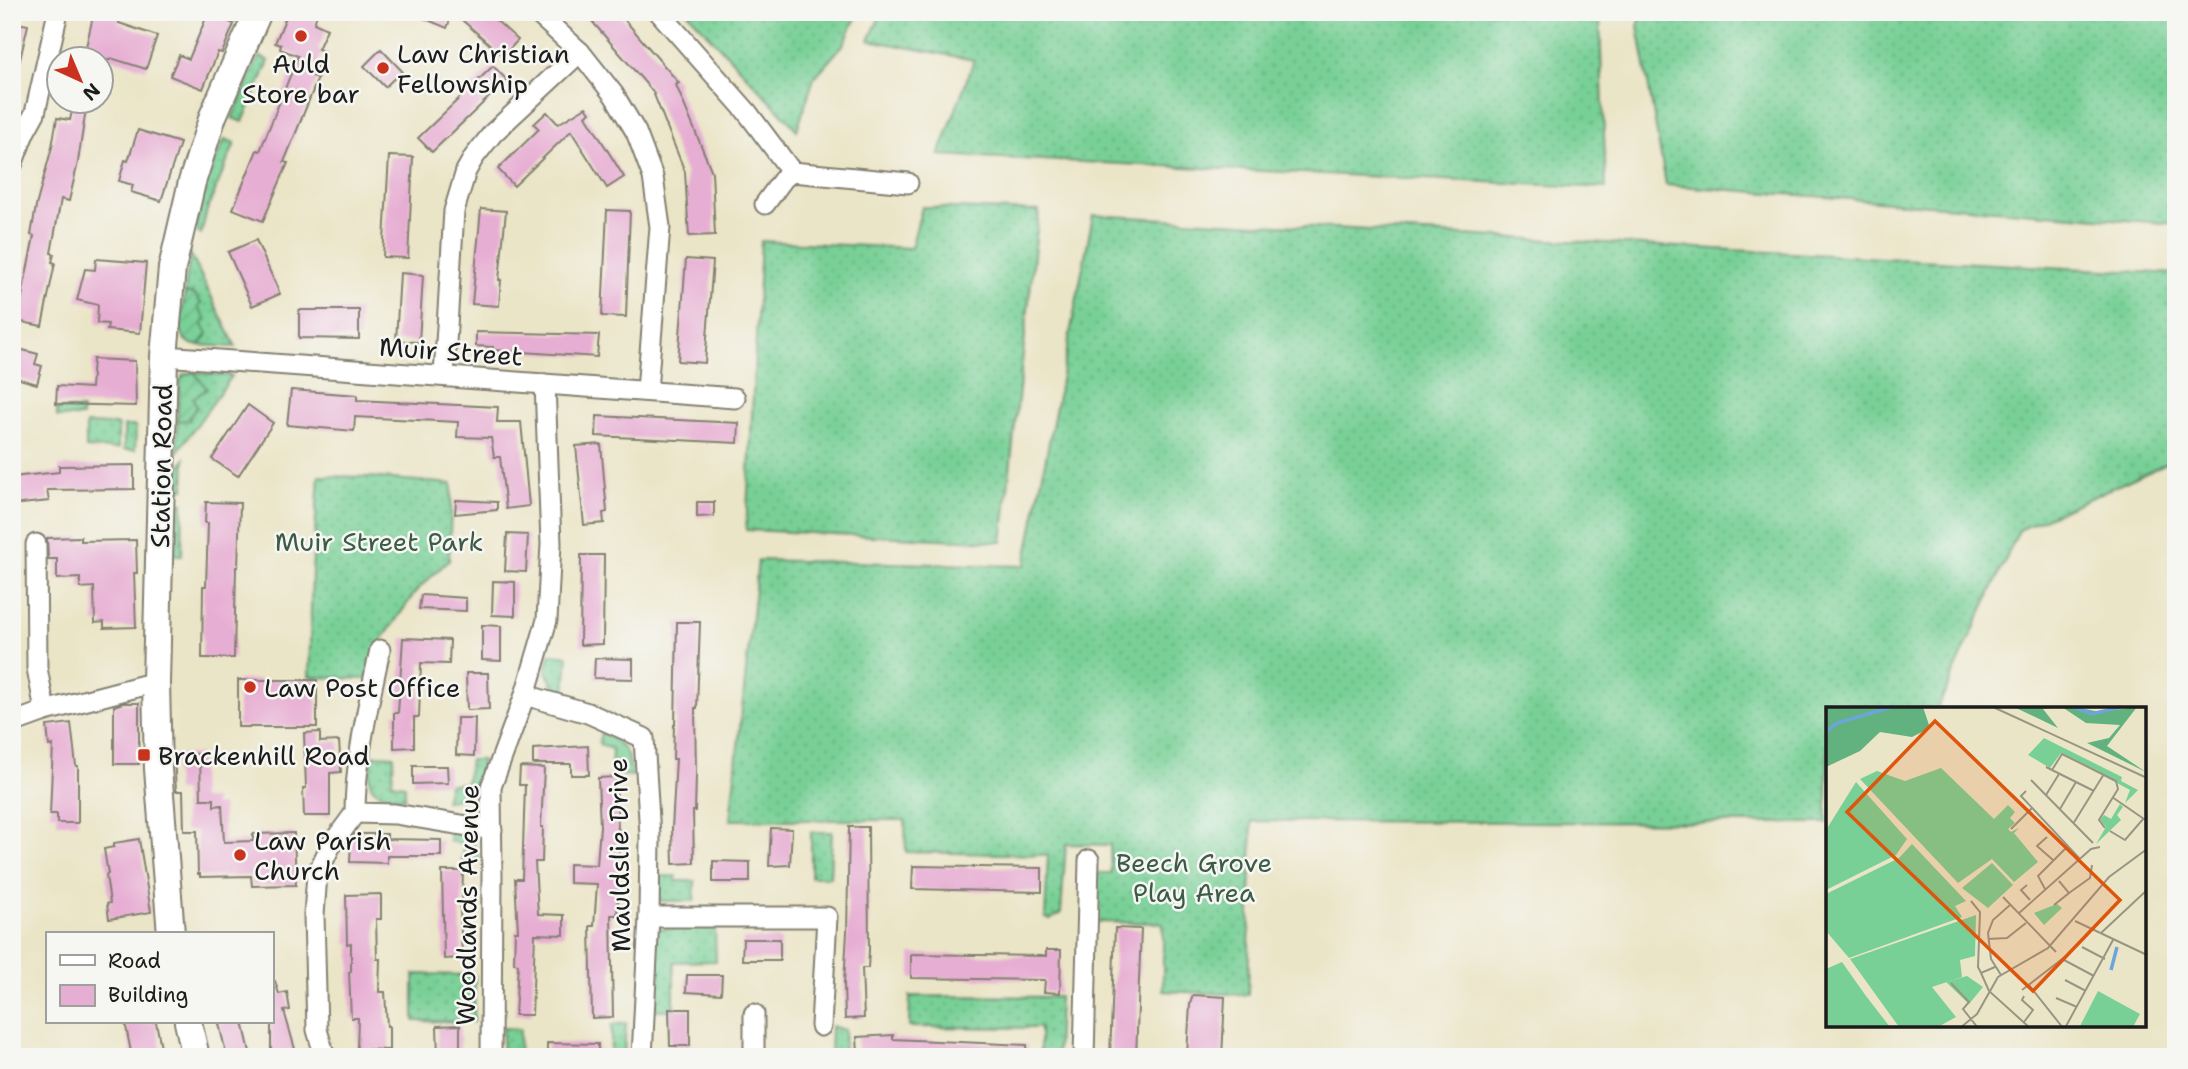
<svg xmlns="http://www.w3.org/2000/svg" width="2188" height="1069" viewBox="0 0 2188 1069" font-family="'Shantell Sans',sans-serif">
<style>
.grass{fill:url(#grass-dots);stroke:#4a7659;stroke-width:2}
.garden{fill:url(#garden-furrows);stroke:#4a7659;stroke-width:2}
.building{fill:#e7aed3}
.lines{fill:none;stroke-linecap:round;stroke-linejoin:round}
.minor-casing{stroke:#848072;stroke-width:23}
.secondary-casing{stroke:#848072;stroke-width:30}
.minor{stroke:#fff;stroke-width:19}
.secondary{stroke:#fff;stroke-width:26}
.poi-dot{fill:#c8321e;stroke:#f6f6f2;stroke-width:2.5}
.labels{text-anchor:middle;dominant-baseline:central;stroke-width:5;stroke-linejoin:round;paint-order:stroke}
.poi-label{font-size:26px;fill:#1c1c1c;stroke:#f6f6f2;text-anchor:start}
.street-label{font-size:26px;fill:#1c1c1c;stroke:#f6f6f2}
.park-label{font-size:26px;fill:#3c5b47;stroke:#f6f6f2}
.inset-river{fill:none;stroke:#6da5db;stroke-width:3.5}
.inset-road{fill:none;stroke:#989583;stroke-width:2}
.view{fill:#de560d;fill-opacity:0.15;stroke:#de560d;stroke-width:3.5}
.inset-edge{fill:none;stroke:#1c1c1c;stroke-width:3.5}
</style>
<defs>
<pattern id="grass-dots" width="8" height="8" patternUnits="userSpaceOnUse" patternTransform="scale(1.75)"><rect width="8" height="8" fill="#78d096"/><path d="M2 2h.1M6 6h.1" fill="none" stroke="#67b281" stroke-width="1.8" stroke-linecap="round"/></pattern>
<pattern id="garden-furrows" width="10" height="10" patternUnits="userSpaceOnUse" patternTransform="scale(1.75)"><rect width="10" height="10" fill="#78d096"/><path d="M-1 1l2-2M0 10L10 0M9 11l2-2" fill="none" stroke="#67b281"/></pattern>
</defs>
<rect width="100%" height="100%" fill="#f6f6f2"/>
<filter id="ink" filterUnits="userSpaceOnUse"><feTurbulence type="fractalNoise" baseFrequency=".0143" numOctaves="2"/><feDisplacementMap in="SourceGraphic" scale="14" xChannelSelector="R" yChannelSelector="G"/><feConvolveMatrix kernelMatrix="1 2 1 2 8 2 1 2 1" color-interpolation-filters="sRGB"/></filter>
<filter id="wash" filterUnits="userSpaceOnUse"><feTurbulence type="fractalNoise" baseFrequency=".00686" numOctaves="4" result="noise"/><feDisplacementMap in="SourceGraphic" scale="28" xChannelSelector="R" yChannelSelector="G"/><feGaussianBlur stdDeviation="1.57" result="paint"/><feColorMatrix in="noise" values="0 0 0 0 0 0 0 0 0 0 0 0 0 0 0 0 0 1.4 0 .05"/><feComposite in="paint" operator="in"/></filter>
<g filter="url(#wash)">
<rect width="100%" height="100%" fill="#ebe5c7"/>
<g class="grass">
<polygon points="687,12 859,12 843,45 814,78 797,130"/>
<polygon points="882,12 1603,12 1600,22 1606,188 939,155 974,60 869,40"/>
<polygon points="1643,12 2176,12 2176,224 1666,185 1638,26"/>
<polygon points="259,56 269,61 243,122 232,118"/>
<polygon points="225,139 235,143 207,210 201,234 195,231 206,180"/>
<polygon points="922,207 1039,211 1002,542 746,530 761,241 911,248"/>
<polygon points="1093,215 2176,274 2176,459 2019,530 1938,708 1828,708 1827,823 1252,821 1248,995 1163,991 1163,923 1095,922 1097,873 1111,873 1110,845 1066,844 1061,913 1051,919 1045,918 1048,855 906,852 905,820 730,820 758,560 1025,566"/>
<polygon points="190,253 236,347 194,345 185,340 180,327"/>
<polygon points="194,372 232,376 176,454 180,383 183,375"/>
<rect x="57" y="409" width="25" height="8"/>
<polygon points="86,424 118,425 118,449 86,448"/>
<polygon points="124,426 136,426 135,450 124,450"/>
<polygon points="185,459 184,489 176,490 176,472"/>
<polygon points="319,476 369,477 452,484 449,560 416,591 376,649 366,679 309,677 312,571"/>
<polygon points="183,503 182,555 175,555 176,504"/>
<polygon points="550,654 568,656 565,691 554,686 546,672"/>
<path d="M601,732C624,745 629,751 632,776L611,774L612,749L599,744Z"/>
<path d="M374,755L394,756L392,783L405,785V798C372,794 363,790 374,755Z"/>
<path d="M470,760H482C475,790 476,794 445,801L449,784L466,783Z"/>
<path d="M450,827C468,835 478,842 479,863L462,862L464,844L449,841Z"/>
<polygon points="811,832 832,832 830,877 811,877"/>
<polygon points="659,876 676,876 676,881 695,881 694,901 659,901"/>
<polygon points="715,928 716,961 674,962 674,1010 656,1010 656,929"/>
<polygon points="414,974 475,975 474,1022 414,1021"/>
<polygon points="910,996 1059,997 1057,1057 1040,1057 1040,1028 909,1027"/>
<polygon points="626,1023 624,1057 610,1057 612,1025"/>
<polygon points="831,1026 845,1030 843,1057 830,1057"/>
<polygon points="503,1028 520,1029 519,1057 502,1057"/>
</g>
<g class="garden">
<polygon points="185,293 194,294 201,303 198,307 206,320 202,323 208,334 200,345 194,345 185,340 180,327"/>
<polygon points="194,372 207,389 193,398 197,407 189,417 190,420 177,421 180,383 183,375"/>
</g>
<g id="blocks">
<g class="building">
<polygon points="94,12 121,12 119,23 157,36 146,69 111,58 111,60 83,60"/>
<polygon points="288,12 318,12 314,23 327,29 318,49 323,51 312,76 318,78 284,162 288,163 263,221 233,209 257,150 260,151 298,56 280,49 281,45 275,43"/>
<polygon points="409,12 453,12 447,28"/>
<polygon points="453,12 487,12 518,40 503,56"/>
<polygon points="584,12 618,12 679,83 676,85 712,172 715,235 689,236 685,172 653,92"/>
<polygon points="208,13 234,24 222,53 218,52 203,89 170,76 179,55 189,59"/>
<polygon points="12,22 28,25 18,68 12,68"/>
<polygon points="381,49 402,71 385,87 364,66"/>
<polygon points="493,66 507,80 432,152 418,138"/>
<polygon points="74,102 87,102 78,162 69,201 61,199 51,253 54,254 52,262 55,263 42,326 17,321 34,236 31,235 36,206 52,147 57,118 70,120"/>
<polygon points="586,107 590,112 586,116 624,177 607,188 571,131 514,186 498,169 539,129 534,124 547,112 558,124"/>
<polygon points="138,130 180,143 161,201 131,192 133,185 119,181 125,160 128,161"/>
<polygon points="389,156 413,157 408,258 383,257"/>
<polygon points="481,209 506,211 499,280 501,280 499,306 472,304"/>
<polygon points="607,210 630,211 626,317 602,316"/>
<polygon points="256,240 280,294 252,306 228,252"/>
<polygon points="96,259 146,263 140,333 107,330 108,324 97,323 98,305 77,300 85,269 95,270"/>
<polygon points="686,259 713,261 705,363 678,361"/>
<polygon points="400,273 423,275 419,342 396,341"/>
<polygon points="299,310 359,310 359,339 299,338"/>
<polygon points="476,332 599,335 597,357 493,350 493,347 476,346"/>
<polygon points="15,348 38,354 35,364 42,366 37,384 13,377 17,364 12,363"/>
<polygon points="93,359 135,361 136,406 56,404 57,386 91,388"/>
<polygon points="291,390 357,395 357,400 498,407 497,422 521,422 529,506 506,509 500,457 494,457 491,438 457,437 458,422 355,417 354,431 287,425"/>
<polygon points="248,405 273,423 238,476 212,459"/>
<polygon points="597,416 739,423 738,443 596,436"/>
<polygon points="601,444 607,512 603,513 604,523 584,525 576,446"/>
<polygon points="134,465 134,489 47,490 49,501 12,505 12,477 59,472 59,466"/>
<polygon points="456,500 497,502 497,510 455,514"/>
<polygon points="206,502 240,503 238,567 236,567 234,658 202,658 203,586 206,586 208,523 205,523"/>
<polygon points="697,502 714,502 714,516 697,517"/>
<polygon points="507,534 528,535 526,572 505,571"/>
<polygon points="81,537 81,541 136,540 137,573 134,573 136,627 104,628 104,622 95,623 94,587 80,588 80,578 57,579 57,559 48,559 47,538"/>
<polygon points="581,555 604,555 603,644 580,645"/>
<polygon points="493,581 515,582 515,616 492,615"/>
<polygon points="421,595 466,598 466,611 419,609"/>
<polygon points="677,622 700,622 697,708 695,708 696,775 695,811 693,811 694,863 673,864 672,829 676,759 673,759 674,725 675,725"/>
<polygon points="482,625 501,626 501,661 482,660"/>
<polygon points="403,638 450,640 449,664 421,663 419,717 414,717 414,747 394,748 394,713 398,713"/>
<polygon points="595,658 633,659 633,679 594,678"/>
<polygon points="466,673 488,673 489,709 467,710"/>
<rect x="238" y="680" width="79" height="47"/>
<polygon points="123,703 139,703 139,764 114,764 114,706"/>
<polygon points="457,718 475,718 474,756 456,755"/>
<polygon points="71,723 76,766 78,766 78,823 57,823 57,814 50,814 53,745 49,746 47,726"/>
<polygon points="320,732 320,742 339,741 341,772 330,773 330,816 304,816 303,788 306,788 304,733"/>
<polygon points="588,746 589,775 571,775 571,764 533,764 533,749"/>
<polygon points="200,754 201,799 214,799 214,806 222,805 224,842 253,841 253,834 294,833 296,885 252,886 251,876 200,877 200,874 198,874 197,831 184,831 183,791 176,791 174,755"/>
<polygon points="413,766 447,766 448,783 413,784"/>
<polygon points="520,767 544,768 541,827 543,827 542,862 535,862 538,914 564,915 564,935 535,934 532,1015 515,1015 518,964 514,963 515,931 518,931 515,879 522,879 525,785 519,785"/>
<polygon points="616,777 618,830 620,830 617,880 619,880 617,915 611,915 613,1017 592,1018 590,926 594,926 597,884 569,883 569,864 597,865 600,826 598,778"/>
<polygon points="849,827 868,827 869,950 868,968 862,968 864,1018 845,1019 844,983 847,932"/>
<polygon points="771,828 792,829 790,865 769,866"/>
<polygon points="355,834 387,834 387,839 441,840 441,856 387,856 387,863 350,862 351,839"/>
<polygon points="139,839 151,912 109,919 107,904 110,903 106,875 108,874 104,849 114,847 114,843"/>
<polygon points="713,861 750,862 750,882 713,882"/>
<polygon points="913,866 1042,868 1042,892 912,889"/>
<polygon points="442,871 463,871 462,908 460,908 462,958 444,959"/>
<polygon points="381,894 381,919 376,919 377,959 380,959 379,992 385,992 387,1026 389,1026 389,1050 357,1049 358,1018 351,1018 349,972 351,972 351,943 347,944 346,895"/>
<polygon points="1115,928 1141,929 1136,1057 1110,1057"/>
<polygon points="743,939 780,939 780,960 742,960"/>
<polygon points="1046,950 1061,950 1060,993 1044,992 1045,980 911,978 911,954 1046,956"/>
<polygon points="687,975 722,975 721,994 686,992"/>
<polygon points="275,981 279,994 287,992 290,1010 284,1011 295,1049 271,1055 271,982"/>
<polygon points="1193,995 1225,997 1222,1057 1187,1055 1190,1004"/>
<polygon points="669,1009 690,1009 690,1046 670,1046"/>
<polygon points="125,1022 156,1022 163,1057 132,1057"/>
<polygon points="228,1022 243,1022 250,1052 227,1057 219,1024"/>
<polygon points="460,1025 460,1057 438,1057 437,1026"/>
<polygon points="893,1035 893,1039 1027,1045 1027,1057 907,1057 907,1053 858,1053 857,1037"/>
<polygon points="547,1043 598,1044 598,1057 547,1057"/>
</g>
</g>
</g>
<g filter="url(#ink)">
<use href="#blocks" fill-opacity="0" stroke="#848072" stroke-width="2"/>
<g class="lines">
<defs>
<g id="minor">
<polyline points="536,12 580,52 614,95 636,132 653,177 660,227 647,391"/>
<polyline points="659,12 747,112 792,172 908,183"/>
<polyline points="12,165 24,133 35,113 58,12"/>
<polyline points="765,204 784,178 792,172"/>
<polyline points="164,356 735,398"/>
<polyline points="444,376 454,211 466,171 474,157 493,133 580,52"/>
<polyline points="36,544 37,668 45,711"/>
<path d="M380,650C369,701 355,761 355,813L395,814L492,830"/>
<polyline points="525,695 588,713 644,738 650,836 649,917 642,1057"/>
<polyline points="12,723 45,711 156,682"/>
<polyline points="649,917 827,917 821,1026"/>
<polyline points="754,1014 754,1057"/>
<polyline points="325,1057 317,1030 314,915 317,874 330,847 355,813"/>
<polyline points="491,1057 492,876 491,787 525,695 547,620 551,544 545,384"/>
<polyline points="1084,1057 1089,860"/>
</g>
<g id="secondary">
<polyline points="171,934 158,769 156,682 164,356 172,268 192,182 213,116 258,12"/>
<polyline points="188,1022 196,1057"/>
</g>
</defs>
<use href="#minor" class="minor-casing"/>
<use href="#secondary" class="secondary-casing"/>
<use href="#minor" class="minor"/>
<use href="#secondary" class="secondary"/>
</g>
</g>
<g class="poi-dot">
<circle cx="301" cy="36" r="7"/>
<circle cx="383" cy="68" r="7"/>
<circle cx="250" cy="687" r="7"/>
<rect x="137" y="748" width="14" height="14" rx="3.5"/>
<circle cx="240" cy="855" r="7"/>
</g>
<g class="labels">
<g class="poi-label">
<text x="397" y="53">Law Christian<tspan x="397" dy="30">Fellowship</tspan></text>
<text x="301" y="63" text-anchor="middle">Auld<tspan x="301" dy="30">Store bar</tspan></text>
<text x="264" y="687">Law Post Office</text>
<text x="158" y="755">Brackenhill Road</text>
<text x="254" y="840">Law Parish<tspan x="254" dy="30">Church</tspan></text>
</g>
<g class="street-label">
<text transform="translate(451 351) rotate(4)">Muir Street</text>
<text transform="translate(161 466) rotate(-89)">Station Road</text>
<text transform="translate(619 855) rotate(-91)">Mauldslie Drive</text>
<text transform="translate(467 905) rotate(-89)">Woodlands Avenue</text>
</g>
<g class="park-label">
<text x="379" y="541">Muir Street Park</text>
<text x="1194" y="862">Beech Grove<tspan x="1194" dy="30">Play Area</tspan></text>
</g>
</g>
<g transform="translate(1826 707)">
<rect width="320" height="320" fill="#ebe5c7"/>
<path d="M218,31L296,70L295,74L312,83L299,96L304,83L235,46L224,61L202,48ZM115,61L168,112L182,98L189,105L184,111L189,116L182,122L185,125L193,121L188,126L212,155L188,175L166,152L132,176L34,72L51,64L79,74ZM30,75L81,132L70,148L0,183V123ZM294,97L297,100L291,108L295,113L270,137L280,120L274,113L278,108L285,112ZM86,137L140,194L129,199L136,210L23,251L0,224V187L73,151ZM166,156L187,178L162,201L136,181ZM231,197L236,201L218,218L208,206ZM150,208L149,249L134,253L136,270L106,280L130,310L112,320H73L24,252ZM16,255L40,289L64,320H0V262ZM272,284L314,307L307,320L253,321Z" fill="#78d096"/>
<path d="M0,0H97L104,21L86,30L54,25L34,44L0,60ZM188,0H250L273,5L311,0L281,39L320,65L261,36L283,31L294,18L260,16L236,0L217,2L232,21Z" fill="#62b27f"/>
<path d="M141,269L157,280L143,297L120,275ZM272,297L288,303L280,320H260ZM293,302L310,311L305,320H284Z" fill="#78d096"/>
<path class="inset-river" d="M248,0L266,7L295,0M0,25L11,16L66,0M285,263L291,240"/>
<path class="inset-road" d="M167,0L321,71M220,60L268,84M226,63L236,47L290,74L292,82L273,113L279,121M205,73L267,136M200,84L195,89L254,152M220,88L233,67M286,90L321,114M234,102L250,75M247,117L278,67M185,122L206,101M284,124L299,133L318,111M221,130L211,139L227,153M201,178L195,183L204,193M219,182L212,169L242,139M243,186L264,171L266,158M177,190L230,245M145,194L154,205L152,260L155,266L169,260M228,198L243,186L233,174M192,207L265,142L274,140M249,214L321,248M275,226L321,183M162,232L181,231L200,216M256,240L279,252M238,253L268,269M155,266L163,284L204,321M175,268L165,252L162,226L167,213L184,198M239,273L260,284M125,276L143,295L137,302L152,321M203,278L237,321M196,283L240,249M230,291L251,300M198,315L207,303L196,293L198,289M134,321L151,307L172,270L222,241L283,170L321,142M239,321L287,233"/>
<path class="view" d="M109,14L294,193L207,284L21,105Z"/>
<rect width="320" height="320" class="inset-edge"/>
</g>
<rect width="2188" height="1069" fill="none" stroke="#f6f6f2" stroke-width="42"/>
<rect x="46" y="932" width="228" height="91" fill="#f6f6f2" stroke="#9f9f9c" stroke-width="2"/>
<rect x="60" y="955" width="35" height="10" fill="#ffffff" stroke="#9f9f9c" stroke-width="2"/>
<text x="108" y="968" font-size="21" fill="#1c1c1c">Road</text>
<rect x="60" y="985" width="35" height="21" fill="#e7aed3" stroke="#9f9f9c" stroke-width="2"/>
<text x="108" y="1002" font-size="21" fill="#1c1c1c">Building</text>
<g transform="translate(80 80) rotate(136)"><circle r="33" fill="#f6f6f2" stroke="#9f9f9c" stroke-width="2"/>
<path d="M0-5L12 26L0 18L-12 26Z" fill="#c8321e"/>
<text y="-10" font-size="19" font-weight="bold" text-anchor="middle" fill="#1c1c1c">N</text>
</g>
</svg>
